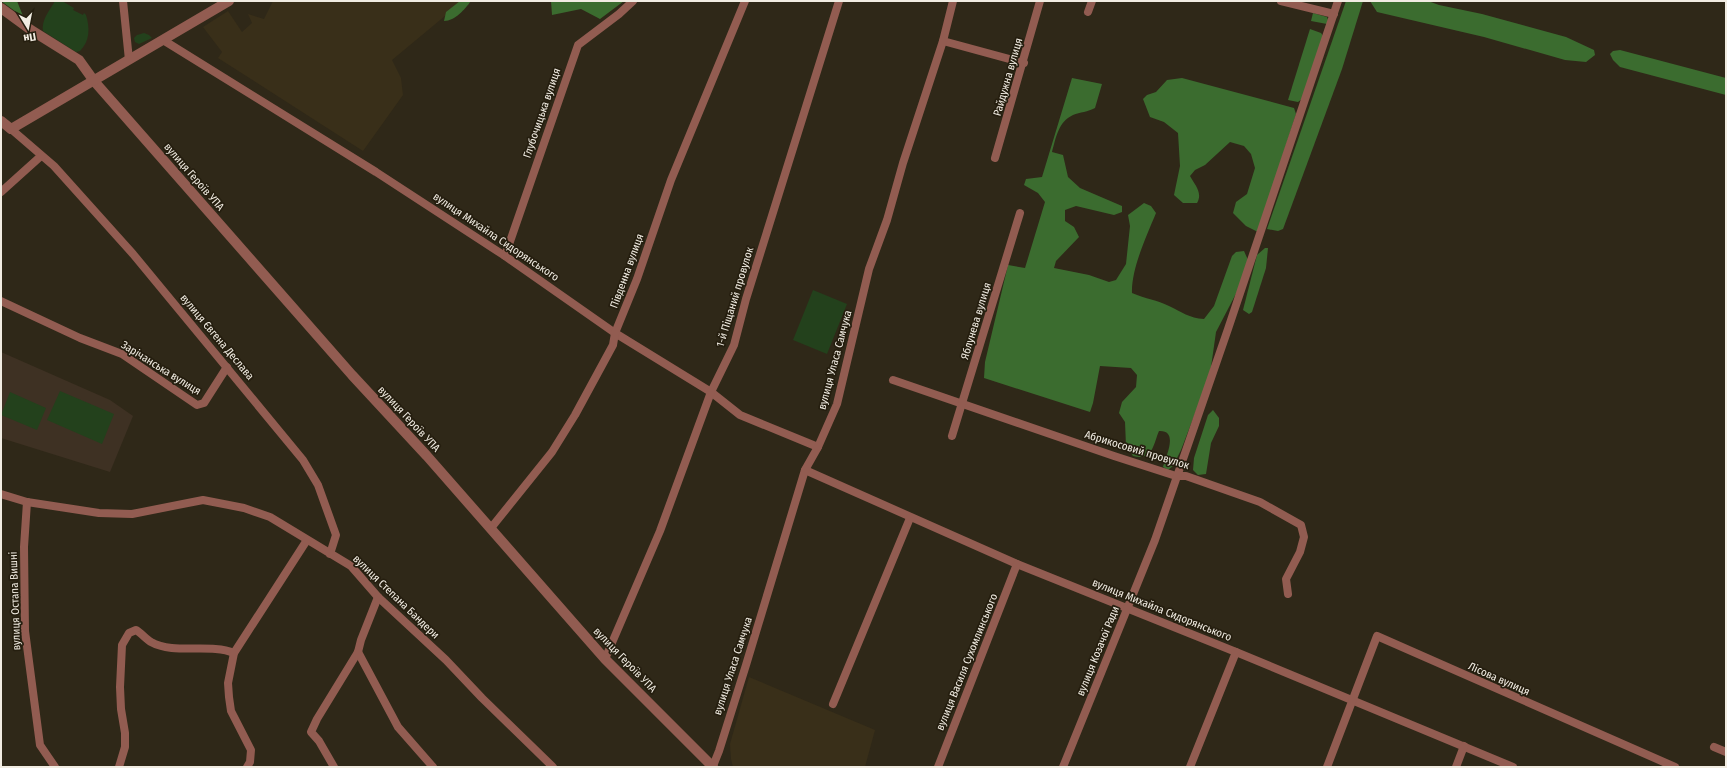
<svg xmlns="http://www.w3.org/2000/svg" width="1727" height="768" viewBox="0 0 1727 768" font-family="'Fira Sans Condensed',sans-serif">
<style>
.built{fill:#392f19}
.education{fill:#3e3123}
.green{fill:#23411c}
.forest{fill:#3b6c2f}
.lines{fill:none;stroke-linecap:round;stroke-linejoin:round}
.minor{stroke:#925c51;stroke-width:8}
.tertiary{stroke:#925c51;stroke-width:10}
.labels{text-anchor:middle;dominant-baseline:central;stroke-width:3.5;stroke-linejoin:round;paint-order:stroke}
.street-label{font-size:11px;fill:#f1ece2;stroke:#251e0f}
</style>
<rect width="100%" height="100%" fill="#2f2818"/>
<g class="built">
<polygon points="273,1 463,1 392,60 401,78 403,95 363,151 218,58 222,52 203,27 228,11 242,32 252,23 248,14 264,19"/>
<polygon points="749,677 875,730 865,767 733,767 731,759 730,744"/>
</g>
<polygon class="education" points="1,352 110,400 133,416 110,472 1,438"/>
<g class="green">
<path d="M55,1H62L74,8L73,10L83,15L84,13L86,15C90,28 90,41 80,51L76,52L43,31C41,20 50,10 55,1Z"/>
<polygon points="144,33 149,35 152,38 139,44 135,42 134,38 137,35"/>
<polygon points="813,290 847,304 827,354 793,340"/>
<polygon points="60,391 114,414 102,444 47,420"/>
<polygon points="10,392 46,408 37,430 1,415"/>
</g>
<g class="forest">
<polygon points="1,1 17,1 23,16 19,14"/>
<path d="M460,1H471C465,9 455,21 444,21L446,12Z"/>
<polygon points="551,1 624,1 600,19 581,9 552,15"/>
<polygon points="1346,1 1363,1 1342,69 1283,229 1278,231 1267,229"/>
<polygon points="1370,1 1428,1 1439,5 1482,14 1566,37 1594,50 1595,55 1586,62 1565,60 1484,37 1377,12"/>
<polygon points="1313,13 1327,17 1328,20 1327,24 1311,21"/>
<polygon points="1310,29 1321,33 1323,36 1302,99 1298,102 1288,100"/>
<polygon points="1620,50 1726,78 1726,95 1620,67 1613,60 1610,54 1613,51"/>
<path d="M1072,78L1102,84L1095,108C1088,112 1080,112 1073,115C1058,122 1056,138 1052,152L1063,155L1068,177L1080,188L1122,206V212L1114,215L1076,206L1065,210V221L1074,227L1079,237L1056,261L1054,268L1089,275L1109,282L1116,280L1126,264L1130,226L1128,215L1144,203L1151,206L1156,213C1147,235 1131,269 1132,293C1146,299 1157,300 1169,306C1182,312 1189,318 1204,319L1214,306L1232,256L1236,252L1244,251L1248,260L1241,284L1216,332L1211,367L1206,385L1181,450L1173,466L1168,470L1163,467C1166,456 1179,430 1159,431C1153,445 1153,461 1133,456L1126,446L1125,422L1119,413L1122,402L1136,387L1137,375L1131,368L1100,366L1093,403L1090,412L984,378L985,362L1008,265L1025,268L1045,202L1038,193L1024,185L1026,179L1042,177Z"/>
<path d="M1182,78L1294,108L1296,114L1258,232L1246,226L1233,213L1236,202L1247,194L1255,168L1251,154L1244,146L1230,142L1205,165L1195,170L1190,176C1195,185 1203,193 1197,203H1183L1174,195L1180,166L1178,133L1164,122L1150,117L1143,99L1147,95L1156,92L1167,80Z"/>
<polygon points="1265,248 1268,248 1266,268 1252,312 1249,314 1243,310 1257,255"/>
<polygon points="1213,410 1219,418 1219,426 1211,443 1206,474 1198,475 1193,470 1194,458 1208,415"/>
</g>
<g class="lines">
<g class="minor">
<polyline points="123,1 129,60"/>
<polyline points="1281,1 1334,14"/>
<polyline points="1088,12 1092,1"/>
<polyline points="163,40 376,172 505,256 615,333 711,392 740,415 818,447"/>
<polyline points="943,41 1024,63"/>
<polyline points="11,129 54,166 133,254 303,460 318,485 336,535 330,554"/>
<polyline points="995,158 1040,1"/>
<polyline points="1,192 41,156"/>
<polyline points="505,256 578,45 619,14 633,1"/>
<polyline points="1,301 80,338 122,354 197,405 204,403 227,367"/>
<polyline points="893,380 1114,456 1176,476 1186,476 1260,502 1301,525 1304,537 1300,552 1286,579 1288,594"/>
<polyline points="952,436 1020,213"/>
<polyline points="805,470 1017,564 1236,652 1513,767"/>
<polyline points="1,494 27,502 99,513 132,514 203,500 244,508 270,517 351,566 378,597 446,660 482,698 553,767"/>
<polyline points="27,502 24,547 25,631 40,745 55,767"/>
<polyline points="491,528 552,452 575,415 613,345 615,333 637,279 671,180 745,1"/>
<polyline points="358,652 398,727 433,767"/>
<polyline points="605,659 660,531 711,392 734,345 746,299 839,1"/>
<polyline points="833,704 910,518"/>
<polyline points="1714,747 1726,752"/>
<polyline points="713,766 719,751 746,665 805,470 818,447 837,404 869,269 887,220 903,163 943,41 953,1"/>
<path d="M119,767L125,747V733L121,709L120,687L122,645L129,633L136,630C141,633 146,639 151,642C174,655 210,643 234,653"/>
<polyline points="247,767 250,762 251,750 231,711 229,697 228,683 234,653 307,540"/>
<polyline points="334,767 319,741 311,732 317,719 358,652 361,640 378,597"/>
<polyline points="938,767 1017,564"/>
<polyline points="1063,767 1155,540 1228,329 1338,1"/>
<polyline points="1190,767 1236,652"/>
<polyline points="1327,767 1377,636 1675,767"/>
<polyline points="1456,767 1464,746"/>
</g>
<g class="tertiary">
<polyline points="1,8 31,30 79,60 94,81 352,375 427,456 605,659 713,767"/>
<polyline points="1,121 11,129 229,1"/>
</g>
</g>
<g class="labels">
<g class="street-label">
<text transform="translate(1008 77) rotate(-74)">Райдужна вулиця</text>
<text transform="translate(542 113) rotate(-71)">Глубочицька вулиця</text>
<text transform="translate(194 177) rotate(49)">вулиця Героїв УПА</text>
<text transform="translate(496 237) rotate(34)">вулиця Михайла Сидорянського</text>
<text transform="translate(627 271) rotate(-70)">Південна вулиця</text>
<text transform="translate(735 297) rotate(-73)">1-й Піщаний провулок</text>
<text transform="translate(976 321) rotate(-73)">Яблунева вулиця</text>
<text transform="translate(217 337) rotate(50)">вулиця Євгена Деслава</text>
<text transform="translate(835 360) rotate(-75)">вулиця Уласа Самчука</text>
<text transform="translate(161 368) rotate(32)">Зарічанська вулиця</text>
<text transform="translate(409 419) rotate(47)">вулиця Героїв УПА</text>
<text transform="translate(1137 450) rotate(17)">Абрикосовий провулок</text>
<text transform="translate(396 597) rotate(44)">вулиця Степана Бандери</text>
<text transform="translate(15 601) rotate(-92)">вулиця Остапа Вишні</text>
<text transform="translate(1162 610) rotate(22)">вулиця Михайла Сидорянського</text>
<text transform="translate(1098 651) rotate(-68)">вулиця Козачої Ради</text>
<text transform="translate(625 660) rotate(46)">вулиця Героїв УПА</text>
<text transform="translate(967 662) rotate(-68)">вулиця Василя Сухомлинського</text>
<text transform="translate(733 666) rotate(-72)">вулиця Уласа Самчука</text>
<text transform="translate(1499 679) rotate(24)">Лісова вулиця</text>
</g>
</g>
<rect width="1727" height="768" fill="none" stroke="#f1ece2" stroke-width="4"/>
<g transform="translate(28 28) rotate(170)" stroke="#251e0f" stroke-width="3" paint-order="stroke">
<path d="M0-3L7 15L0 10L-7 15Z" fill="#f1ece2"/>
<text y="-6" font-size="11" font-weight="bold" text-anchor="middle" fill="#f1ece2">Пн</text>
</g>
</svg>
